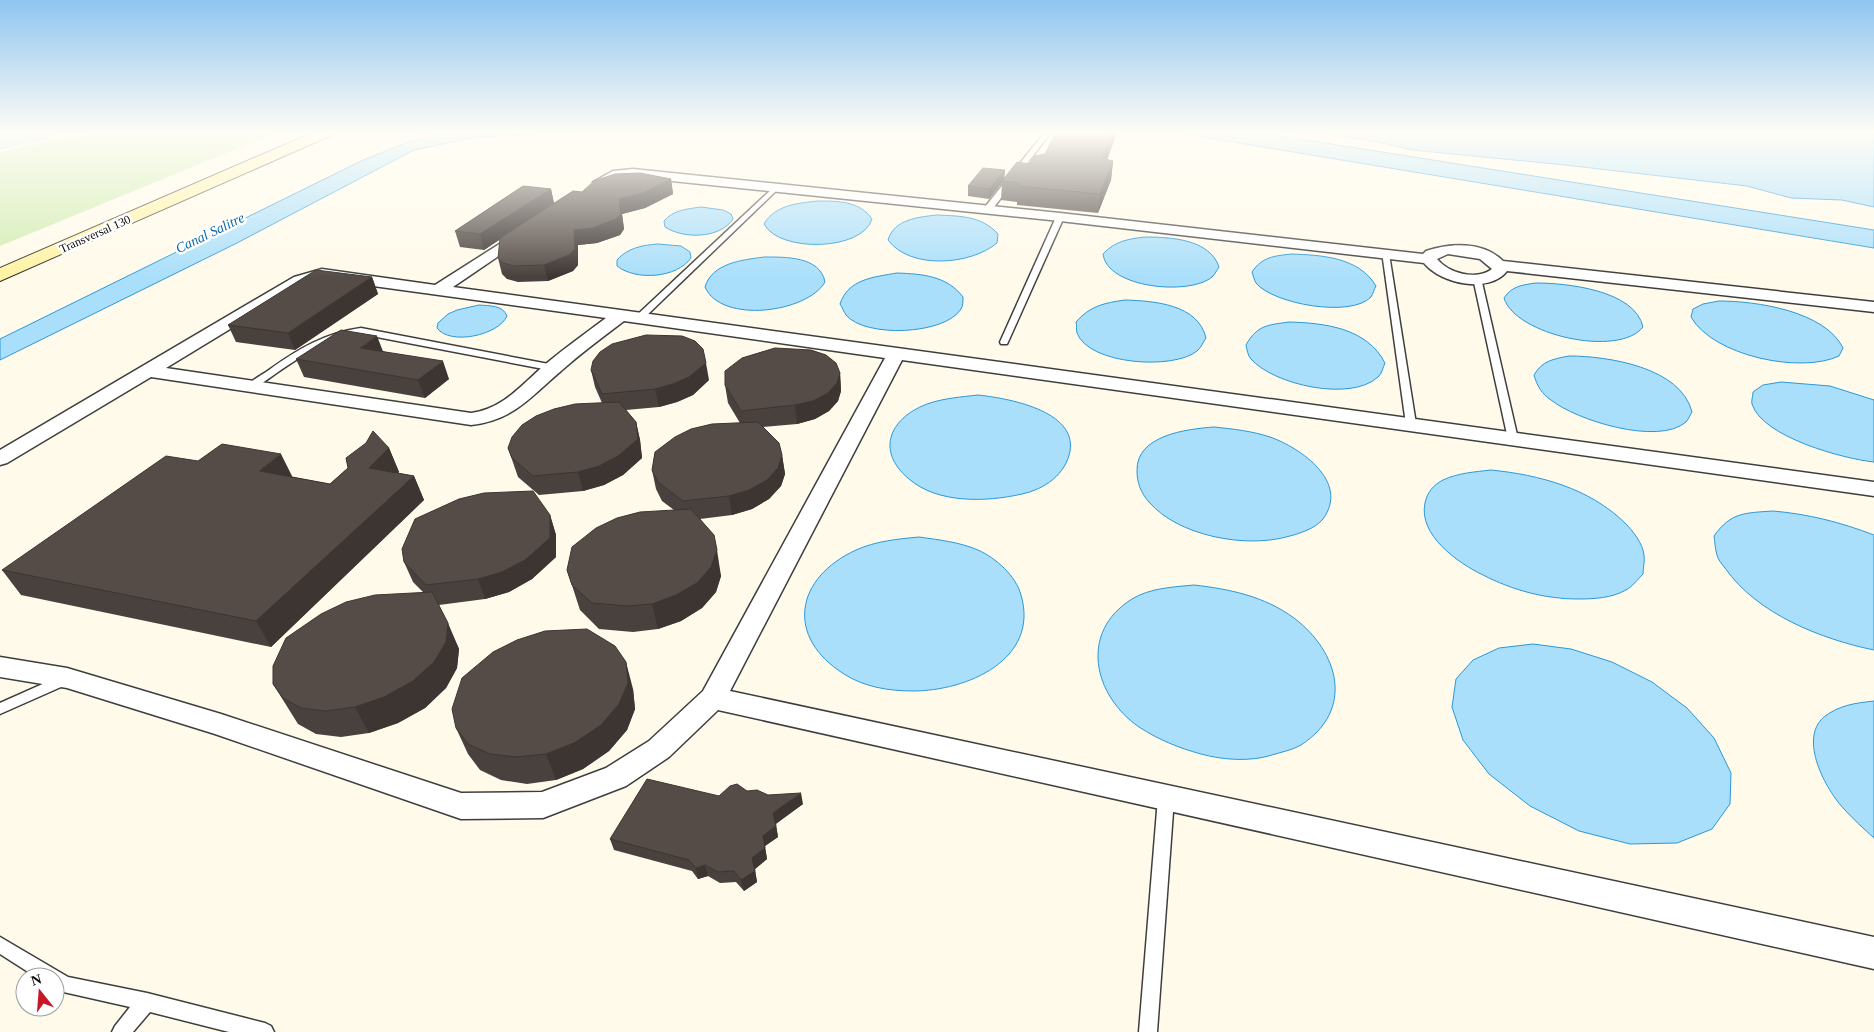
<svg xmlns="http://www.w3.org/2000/svg" width="1874" height="1032" viewBox="0 0 1874 1032" font-family="Georgia,serif">
<style>
.green{fill:#d1ecb1}
.water{fill:#aadffb;stroke:#2a98d9}
.lines{fill:none;stroke-linecap:round;stroke-linejoin:round}
.river{fill:#aadffb;fill-rule:evenodd}
.lane-casing{stroke:#3e3e3e;stroke-width:3}
.street-casing{stroke:#3e3e3e;stroke-width:3}
.secondary-casing{stroke:#2d2d2d;stroke-width:2}
.lane{fill:#fff;fill-rule:evenodd}
.street{fill:#fff;fill-rule:evenodd}
.secondary{fill:#fff3a5;fill-rule:evenodd}
.wall{fill:#49413d}
.shaded-wall{fill:#3c3532}
.building{fill:#554c47;stroke:#3c3532}
.labels{text-anchor:middle;dominant-baseline:central;stroke-width:5;stroke-linejoin:round;paint-order:stroke}
.far-street-label{font-size:12px;fill:#0b0b0b;stroke:#fff}
.far-water-label{font-size:14px;font-style:italic;fill:#0b67a7;stroke:#fff}
</style>
<rect width="100%" height="100%" fill="#fffaea"/>
<polygon class="green" points="112,132 277,132 0,246 0,152 51,140"/>
<g class="water">
<polygon points="454,132 606,132 475,137 414,150 237,243 0,360 0,339 361,161 408,142"/>
<polygon points="1172,132 1256,132 1874,230 1874,248"/>
<polygon points="1309,132 1874,132 1874,207 1842,200 1791,198 1747,186 1565,165 1412,150 1374,141"/>
<path d="M818,201C838,201 860,201 872,219C863,251 779,253 764,224C775,205 798,203 818,201Z"/>
<path d="M701,207L723,210L731,214L733,219C720,239 683,239 665,227L664,221C673,210 687,209 701,207Z"/>
<path d="M937,215C960,216 982,216 998,234L997,243C971,265 910,270 888,240C894,219 919,217 937,215Z"/>
<path d="M1145,237C1170,237 1210,239 1219,267C1217,270 1215,274 1212,277C1189,296 1107,288 1103,254C1115,241 1128,239 1145,237Z"/>
<path d="M658,244L681,246L690,252L691,258C677,278 636,281 617,266V260C627,248 643,245 658,244Z"/>
<path d="M1291,254C1321,255 1359,257 1376,286C1374,289 1373,294 1371,297C1351,318 1273,304 1256,283C1254,280 1253,275 1252,272C1262,257 1274,256 1291,254Z"/>
<path d="M764,257C785,257 820,256 825,282C807,313 721,324 705,287C712,263 742,260 764,257Z"/>
<path d="M897,273C923,274 947,276 963,297C963,301 963,306 961,309C945,335 865,338 846,315C844,312 842,307 840,304C848,279 874,277 897,273Z"/>
<path d="M1536,283C1566,283 1635,290 1643,327C1619,358 1515,335 1504,298C1512,286 1522,285 1536,283Z"/>
<path d="M1125,300C1154,301 1198,304 1206,338C1203,342 1201,348 1197,351C1174,370 1089,365 1077,333C1076,330 1077,325 1076,322C1090,306 1104,303 1125,300Z"/>
<path d="M1719,301C1756,301 1825,311 1843,348L1839,356C1801,374 1713,356 1691,317L1693,309L1703,304Z"/>
<path d="M479,305C490,306 503,305 507,316C499,335 450,346 437,328L438,323L448,314L457,310Z"/>
<path d="M1289,322C1325,323 1367,328 1385,363C1383,367 1382,374 1378,377C1351,402 1274,385 1251,359C1248,356 1247,350 1246,345C1257,325 1268,325 1289,322Z"/>
<path d="M1569,356C1607,356 1681,367 1692,412C1690,415 1688,420 1686,422C1658,446 1576,420 1551,400C1542,394 1537,386 1534,375C1542,361 1553,359 1569,356Z"/>
<path d="M1781,382L1830,386L1874,400V462C1844,459 1762,437 1752,404C1751,401 1753,396 1753,392L1763,385Z"/>
<path d="M978,395C1006,398 1077,410 1070,451C1066,474 1045,489 1022,494C987,502 938,504 909,479C874,450 891,416 930,403C946,398 961,397 978,395Z"/>
<path d="M1214,427C1233,429 1252,431 1270,437C1301,448 1350,482 1323,519C1315,529 1298,534 1286,537C1245,548 1178,536 1149,502C1141,493 1137,483 1137,471C1136,435 1187,429 1214,427Z"/>
<path d="M1491,470C1540,475 1589,488 1625,523C1633,531 1643,544 1644,555C1645,561 1643,568 1643,574C1638,579 1632,587 1626,590C1612,598 1594,599 1578,599C1545,599 1512,590 1483,575C1458,563 1418,535 1425,503C1427,493 1433,485 1443,480C1458,473 1474,472 1491,470Z"/>
<path d="M1773,511C1808,514 1840,522 1874,535V650C1821,639 1757,614 1725,568C1722,564 1718,560 1717,555C1715,549 1715,542 1714,536C1731,512 1745,513 1773,511Z"/>
<path d="M919,537C940,540 959,542 978,550C996,558 1016,576 1021,595C1040,660 966,691 913,691C889,691 864,687 844,674C785,637 795,578 856,550C876,541 898,539 919,537Z"/>
<path d="M1194,585C1229,589 1264,596 1294,618C1339,652 1355,710 1301,745C1293,750 1281,752 1272,755C1250,762 1223,760 1201,754C1179,748 1159,740 1139,727C1093,695 1079,632 1132,599C1150,588 1173,587 1194,585Z"/>
<polygon points="1533,644 1571,649 1612,662 1652,682 1687,708 1714,738 1731,773 1730,804 1712,829 1677,843 1630,844 1579,831 1530,806 1489,774 1463,740 1452,707 1456,679 1473,660 1499,648"/>
<path d="M1874,701V838C1864,829 1853,819 1844,809C1826,790 1798,739 1824,717C1839,705 1856,703 1874,701Z"/>
</g>
<g class="lines">
<polygon class="river" points="11,132 60,132 57,137 0,150 0,134"/>
<defs>
<g id="lane">
<polygon points="1045,132 1051,132 991,211 985,211 985,207"/>
<polygon points="774,187 779,188 643,319 637,319 637,315"/>
<polygon points="1057,215 1064,217 1008,342 1007,344 1001,344 1000,342"/>
<polygon points="1382,252 1389,254 1416,424 1411,427 1406,424"/>
<polygon points="1474,276 1481,278 1518,439 1513,442 1508,439 1473,278"/>
<path d="M361,328L554,365L559,368L554,371L361,334C320,339 289,365 255,388H249L247,386C253,379 262,375 269,370C298,349 325,333 361,328Z"/>
<polygon points="65,674 70,675 72,679 70,683 0,714 0,703"/>
<polygon points="1166,792 1171,794 1174,798 1157,1032 1139,1032 1158,798 1161,794"/>
<polygon points="0,937 68,977 147,993 265,1023 271,1026 274,1032 229,1032 150,1012 133,1032 112,1032 115,1026 130,1007 59,991 55,989 55,977 36,977 0,954"/>
</g>
<g id="street">
<path d="M633,169L1060,213L1423,254L1426,251C1450,243 1483,241 1503,261L1874,302V312L1507,271C1489,294 1441,284 1424,263L1060,221L633,177L620,178L600,186L593,182L613,171ZM1448,254L1480,259L1492,269C1476,281 1448,273 1437,259Z"/>
<path d="M523,229L528,230L530,233L528,236L453,287L1874,482V496L902,360L730,691L1874,937V969L718,710L669,757L626,786L543,818L461,819L215,734L67,688L0,677V657L67,668L221,714L461,793L542,792L606,768L649,741L703,691L885,358L624,321C603,337 581,353 561,371C530,397 514,420 471,425L151,377L7,463L0,465V450L294,277L322,269L435,285ZM322,279L606,318C586,333 566,347 547,363C523,383 504,409 471,413L166,368L306,283Z"/>
</g>
<polygon id="secondary" points="314,132 334,132 332,135 0,281 0,268"/>
</defs>
<use href="#lane" class="lane-casing"/>
<use href="#street" class="street-casing"/>
<use href="#secondary" class="secondary-casing"/>
<use href="#lane" class="lane"/>
<use href="#street" class="street"/>
<use href="#secondary" class="secondary"/>
</g>
<g class="wall">
<polygon points="1056,132 1117,132 1107,160 1113,161 1111,180 1098,213 1017,205 1017,202 1001,200 1002,183 989,199 968,196 968,186 1005,170 1004,178 1045,154"/>
<polygon points="671,179 673,194 645,208 622,214 624,229 620,235 597,243 578,245 578,265 573,271 548,281 518,282 507,279 502,274 498,258 500,239 484,250 460,247 455,231 551,189 554,203 582,192"/>
<polygon points="372,277 378,294 295,350 236,342 228,325"/>
<polygon points="383,351 449,379 425,398 304,377 296,359"/>
<polygon points="591,370 709,380 693,395 677,402 659,407 626,410 636,422 640,440 642,458 623,475 604,485 583,491 539,495 518,477 508,448 602,403 595,387"/>
<polygon points="840,373 841,391 838,401 829,411 815,419 797,424 763,427 782,455 785,474 781,486 769,499 752,509 732,515 700,519 721,576 716,592 702,608 681,621 658,629 633,632 599,629 580,610 567,570 674,510 662,501 656,489 652,470 740,423 728,403 725,385"/>
<polygon points="389,448 399,472 398,473 414,476 424,500 271,647 21,595 2,570 293,477 330,484 348,468"/>
<polygon points="550,515 556,535 556,557 532,579 509,592 485,599 439,605 459,649 457,668 446,688 425,708 398,723 369,733 341,737 316,734 298,724 273,684 423,592 413,582 404,562"/>
<polygon points="633,689 635,709 627,730 609,751 583,769 556,780 527,784 501,780 480,770 468,754 456,728"/>
<polygon points="747,791 803,804 776,824 778,837 765,846 767,859 755,869 757,882 744,891 736,882 720,883 708,876 698,879 692,871 614,850 610,839 719,796"/>
</g>
<g class="shaded-wall">
<polygon points="1113,132 1117,132 1101,177 1102,158"/>
<polygon points="1113,161 1111,180 1098,213 1100,194"/>
<polygon points="1005,170 1004,180 1002,181 1002,183 989,199 989,189"/>
<polygon points="671,179 673,194 645,208 622,214 624,229 620,235 597,243 578,245 578,265 573,271 548,281 544,265 574,230 619,199"/>
<polygon points="551,189 554,204 484,250 480,234"/>
<polygon points="372,277 378,294 295,350 288,333"/>
<polygon points="377,336 384,354 360,348"/>
<polygon points="443,361 449,379 425,398 418,380"/>
<polygon points="706,363 709,380 693,395 677,402 659,407 655,389"/>
<polygon points="840,373 841,391 838,401 829,411 815,419 797,424 795,405"/>
<polygon points="636,422 640,440 642,458 623,475 604,485 583,491 578,472"/>
<polygon points="389,448 399,472 379,493 369,468"/>
<polygon points="281,454 293,478 259,471"/>
<polygon points="782,455 785,474 781,486 769,499 752,509 732,515 729,496"/>
<polygon points="414,476 424,500 271,647 256,621"/>
<polygon points="550,515 556,535 556,557 532,579 509,592 485,599 478,579"/>
<polygon points="717,550 721,576 716,592 702,608 681,621 658,629 652,604"/>
<polygon points="448,623 459,649 457,668 446,688 425,708 398,723 369,733 355,707"/>
<polygon points="626,662 633,689 635,709 627,730 609,751 583,769 556,780 546,754"/>
<polygon points="801,793 803,804 775,824 773,813"/>
<polygon points="776,826 778,837 765,846 763,836"/>
<polygon points="765,848 767,859 755,869 752,858"/>
<polygon points="705,865 708,876 698,879 696,868"/>
<polygon points="755,871 757,882 744,891 741,880"/>
</g>
<g class="building">
<polygon points="1056,132 1113,132 1102,158 1113,161 1100,194 1018,186 1019,183 1002,181 1017,162 1030,164 1034,156 1045,154"/>
<polygon points="983,168 1005,170 989,189 968,186"/>
<polygon points="640,173 671,179 643,193 619,199 621,214 616,219 593,228 574,230 575,249 569,255 544,265 514,266 503,263 498,258 500,238 573,191 582,192 594,181 615,174"/>
<polygon points="523,186 551,189 480,234 455,231"/>
<polygon points="316,270 372,277 288,333 228,325"/>
<polygon points="341,330 377,336 360,348 443,361 418,380 296,359"/>
<polygon points="646,335 682,336 695,341 703,349 706,363 689,377 673,384 655,389 602,394 591,370 593,361 600,352 612,344"/>
<polygon points="775,348 811,350 826,355 836,363 840,373 837,383 828,393 813,401 795,405 741,411 725,385 725,371 742,358"/>
<polygon points="619,402 636,422 638,439 618,456 599,466 578,472 533,476 512,458 508,448 512,437 522,425 536,416 554,409 575,404"/>
<polygon points="758,422 779,443 782,455 778,468 767,480 749,490 729,496 683,501 658,482 652,470 655,452 675,437 691,429 712,424"/>
<polygon points="373,431 389,448 369,468 414,476 256,621 2,570 166,456 198,461 222,444 281,454 259,471 330,484 348,468 346,458 366,443"/>
<polygon points="533,491 550,515 550,538 525,560 502,572 478,579 426,585 404,562 402,549 415,519 459,499 484,493"/>
<polygon points="691,509 714,535 717,550 711,567 697,583 676,595 652,604 627,606 592,603 572,585 567,570 572,547 596,528 617,518 640,512"/>
<polygon points="432,592 448,623 446,642 434,662 413,681 384,697 355,707 326,711 301,708 283,698 273,684 273,666 286,638 321,614 346,602 375,595"/>
<polygon points="587,629 615,646 626,662 628,683 619,704 601,725 574,743 546,754 516,757 490,754 468,744 456,728 452,709 462,678 493,652 517,640 545,631"/>
<polygon points="647,779 719,796 730,786 737,784 747,791 757,790 768,795 801,793 773,813 776,826 763,836 765,848 752,858 755,871 741,880 734,871 718,872 705,865 696,868 689,860 610,839"/>
</g>
<linearGradient id="sky" x2="0" y2="1"><stop stop-color="#8fc5f0"/><stop offset="0.48" stop-color="#fffdf6"/><stop offset="1" stop-color="#fffdf6" stop-opacity="0"/></linearGradient>
<rect width="1874" height="277" fill="url(#sky)"/>
<g class="labels">
<g class="far-street-label">
<text transform="translate(95 234) rotate(-24)">Transversal 130</text>
</g>
<g class="far-water-label">
<text transform="translate(210 233) rotate(-26)">Canal Salitre</text>
</g>
</g>
<g transform="translate(40 992) rotate(343)"><circle r="24" fill="#ffffff" stroke="#9d9d9d"/>
<path d="M0-4L9 19L0 12L-9 19Z" fill="#c71825"/>
<text y="-8" font-size="14" font-weight="bold" text-anchor="middle" fill="#0b0b0b">N</text>
</g>
</svg>
